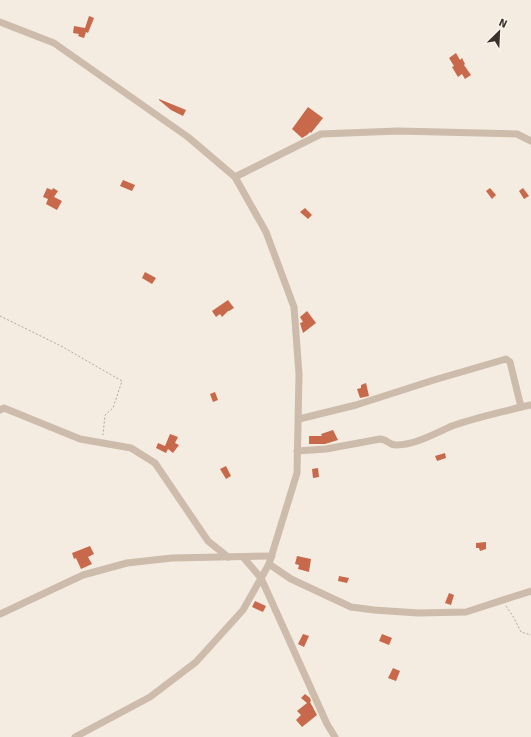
<svg xmlns="http://www.w3.org/2000/svg" width="531" height="737" viewBox="0 0 531 737" font-family="Signika,sans-serif">
<style>
.building{fill:#c8694b}
.lines{fill:none;stroke-linecap:round;stroke-linejoin:round}
.path{stroke:#b9a596;stroke-width:1;stroke-dasharray:2 2;stroke-linecap:butt}
.minor{stroke:#cdbbac;stroke-width:7}
</style>
<rect width="100%" height="100%" fill="#f4ebe1"/>
<g class="building">
<polygon points="89,16 94,18 88,33 86,32 84,38 78,36 79,34 73,33 74,26 85,28"/>
<polygon points="456,53 460,60 462,58 465,64 464,65 471,75 465,79 462,74 458,77 452,67 454,66 449,58"/>
<polygon points="159,99 186,110 183,116 171,110 159,100"/>
<polygon points="308,107 323,118 311,133 310,132 307,135 302,138 292,129"/>
<polygon points="123,180 135,185 132,191 120,186"/>
<polygon points="47,188 52,190 53,188 58,191 54,197 62,201 57,210 46,204 48,199 43,197"/>
<polygon points="490,188 496,195 492,199 486,191"/>
<polygon points="523,188 529,196 524,199 519,191"/>
<polygon points="305,208 312,215 308,219 300,212"/>
<polygon points="145,272 156,278 152,284 142,278"/>
<polygon points="228,300 234,308 229,311 228,311 222,317 220,314 216,317 212,311"/>
<polygon points="307,311 316,323 303,333 300,323 303,322 300,317"/>
<polygon points="366,383 369,396 360,398 357,389 361,388 361,385"/>
<polygon points="215,392 218,400 213,402 210,394"/>
<polygon points="333,430 338,440 325,444 309,444 309,436 322,436 321,434"/>
<polygon points="170,434 178,437 175,443 179,445 173,453 168,449 166,453 156,448 158,443 165,446"/>
<polygon points="445,453 446,458 437,461 435,456"/>
<polygon points="226,466 231,476 226,479 220,469"/>
<polygon points="318,468 319,477 313,478 312,469"/>
<polygon points="486,542 486,549 480,551 479,548 476,548 476,543"/>
<polygon points="90,546 94,554 88,557 92,564 81,569 76,558 74,559 72,553"/>
<polygon points="297,556 311,559 309,572 298,569 299,565 295,564"/>
<polygon points="339,576 349,578 347,583 338,581"/>
<polygon points="449,593 454,595 451,605 445,603"/>
<polygon points="255,601 266,606 263,612 252,607"/>
<polygon points="303,634 309,636 304,647 298,644"/>
<polygon points="382,634 392,638 389,645 379,641"/>
<polygon points="393,668 400,671 396,681 388,678"/>
<polygon points="305,694 310,698 311,701 310,702 317,715 302,727 296,720 301,715 297,711 307,703 301,698"/>
</g>
<g class="lines">
<g class="path">
<polyline points="0,316 61,346 122,381 113,408 105,415 103,435"/>
<polyline points="506,606 514,618 521,632 531,635"/>
</g>
<g class="minor">
<polyline points="0,22 54,43 188,137 235,177 266,232 294,307 299,374 297,473 269,564 243,610 196,662 150,697 75,737"/>
<polyline points="235,177 321,134 398,131 517,134 531,141"/>
<polyline points="0,410 4,408 80,439 131,448 155,463 208,541 228,557"/>
<polyline points="299,419 356,405 434,380 506,359 510,362 521,407"/>
<path d="M297,451L326,449L380,439C387,439 390,446 397,445C415,445 436,433 452,426C474,418 498,413 521,407L531,405"/>
<polyline points="243,557 261,578 327,724 335,737"/>
<polyline points="269,564 291,579 351,607 374,610 418,613 466,612 531,591"/>
<polyline points="0,614 83,575 127,563 172,558 272,556"/>
</g>
</g>
<g transform="translate(499 32) rotate(24)" stroke="#fbf5ee" stroke-width="3" paint-order="stroke">
<path d="M0-3L7 15L0 10L-7 15Z" fill="#3b302b"/>
<text y="-6" font-size="11" font-weight="bold" text-anchor="middle" fill="#3b302b">N</text>
</g>
</svg>
